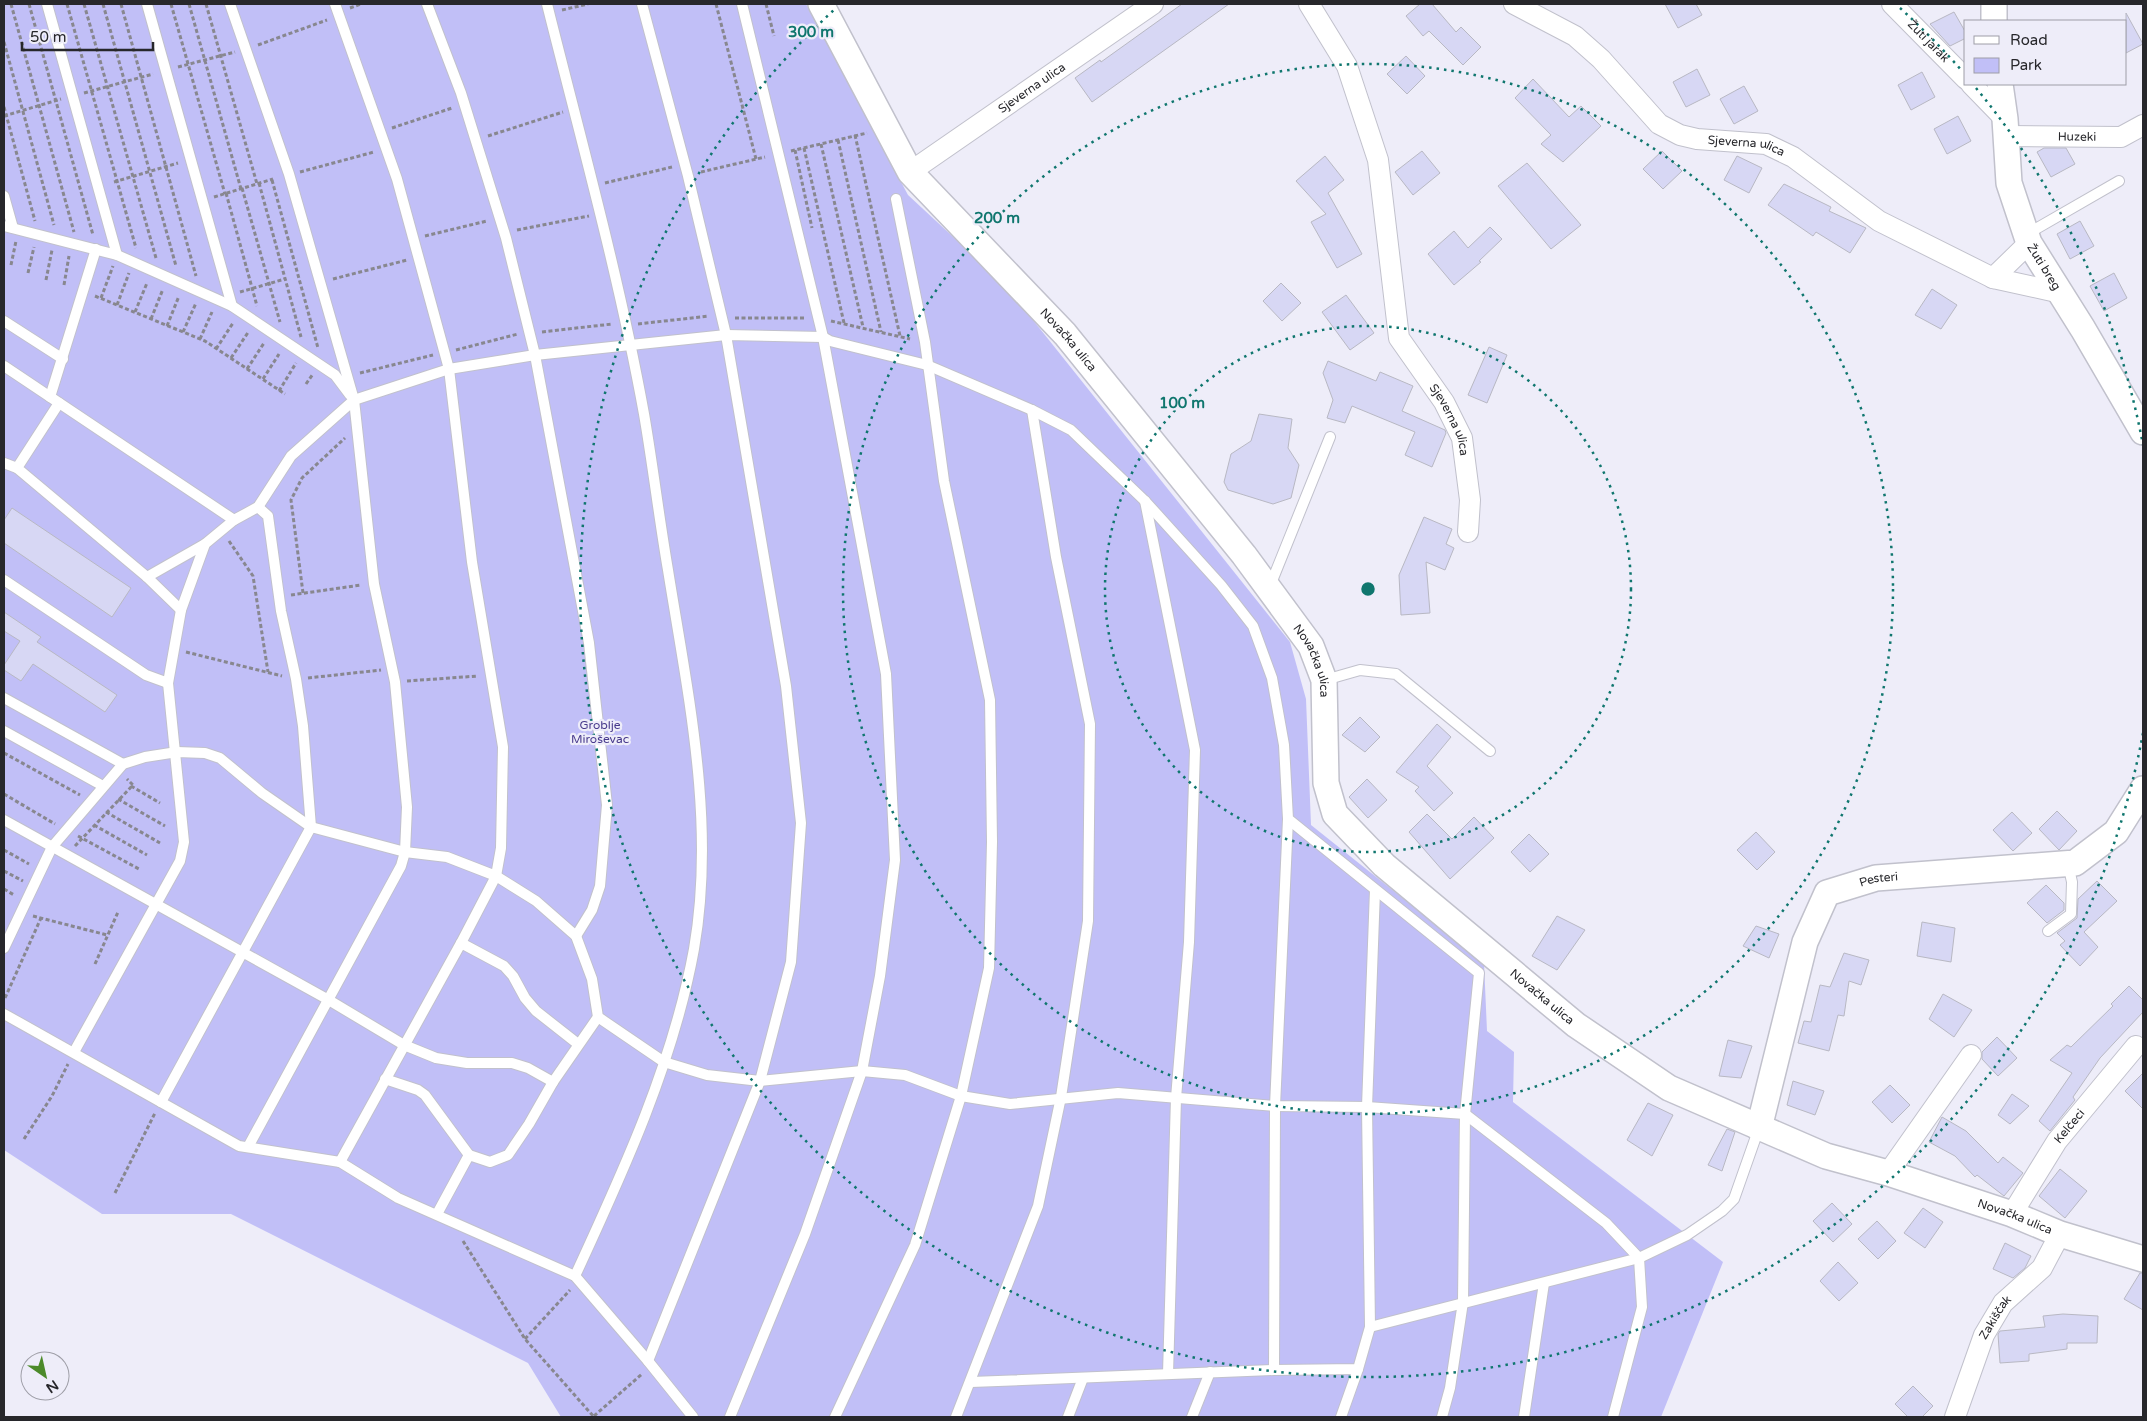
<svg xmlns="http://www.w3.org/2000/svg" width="2147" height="1421" viewBox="0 0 2147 1421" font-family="'Varela Round',sans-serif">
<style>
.green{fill:#c1bff7}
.building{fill:#d7d7f4;stroke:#b8b8c3}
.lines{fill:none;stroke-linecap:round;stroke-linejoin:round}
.service-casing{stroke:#c1c1cc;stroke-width:12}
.minor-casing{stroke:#c1c1cc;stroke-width:22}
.tertiary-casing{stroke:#c1c1cc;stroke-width:28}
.path{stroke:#88878f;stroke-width:3;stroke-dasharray:4 2.5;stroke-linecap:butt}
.service{stroke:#fff;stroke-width:10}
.minor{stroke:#fff;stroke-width:20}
.tertiary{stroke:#fff;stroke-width:25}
.ring{fill:none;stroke:#0f766e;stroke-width:2.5;stroke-dasharray:2.5 5}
.labels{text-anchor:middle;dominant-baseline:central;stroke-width:4.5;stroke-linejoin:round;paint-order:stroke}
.street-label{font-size:12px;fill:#27272b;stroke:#eeedf9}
.park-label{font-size:12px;fill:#47398c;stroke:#eeedf9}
.centre{fill:#0f766e;stroke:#eeedf9;stroke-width:2.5}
.ring-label{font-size:15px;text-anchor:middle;font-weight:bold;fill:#0f766e;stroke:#eeedf9;stroke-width:4.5;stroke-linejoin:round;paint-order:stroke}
</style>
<rect width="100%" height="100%" fill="#eeedf9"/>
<polygon class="green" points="4,4 806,4 908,195 1005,285 1290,642 1306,699 1311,825 1484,963 1487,1031 1514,1052 1513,1102 1723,1262 1661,1417 561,1417 528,1363 231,1214 102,1214 4,1150"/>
<g class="building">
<polygon points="1182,4 1229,4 1092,102 1075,78 1100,60 1101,62"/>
<polygon points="1420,4 1432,4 1456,32 1461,27 1481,47 1463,65 1429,31 1423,36 1406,16"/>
<polygon points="1665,4 1696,4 1702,15 1678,28"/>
<polygon points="1954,12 1966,33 1966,38 1950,46 1930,24"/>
<polygon points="2126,13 2143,44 2126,53"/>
<polygon points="1406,56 1425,76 1407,94 1387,74"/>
<polygon points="1697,69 1710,95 1686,107 1673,82"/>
<polygon points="1922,72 1935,97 1911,110 1898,85"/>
<polygon points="1533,79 1569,117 1581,106 1601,126 1563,162 1541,144 1551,135 1515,98"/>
<polygon points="1744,86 1758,111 1734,124 1720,99"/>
<polygon points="1958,116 1971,141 1947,154 1934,129"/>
<polygon points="2044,148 2066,148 2075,164 2051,177 2037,152"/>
<polygon points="1422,151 1440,173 1413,195 1395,172"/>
<polygon points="1662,151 1682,171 1663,189 1643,169"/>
<polygon points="1325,156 1344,180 1328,193 1362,254 1337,268 1311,222 1326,214 1296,181"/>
<polygon points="1737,156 1762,168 1749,193 1724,180"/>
<polygon points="1527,163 1581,225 1551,249 1498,186"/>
<polygon points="1784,184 1831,207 1829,211 1866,228 1850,253 1816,232 1813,236 1768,205"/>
<polygon points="2080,221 2094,246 2070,259 2057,234"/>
<polygon points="1490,227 1502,239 1479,261 1481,262 1454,285 1428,254 1454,231 1468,248"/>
<polygon points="2114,273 2127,298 2104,311 2090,286"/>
<polygon points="1281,283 1301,303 1282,321 1263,301"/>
<polygon points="1932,289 1957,305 1941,329 1915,315"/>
<polygon points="1346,295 1374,333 1350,350 1322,312"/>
<polygon points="1489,347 1507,355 1487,403 1468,395"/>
<polygon points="1328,361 1376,381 1380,372 1413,386 1402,411 1445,430 1446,433 1432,467 1405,455 1415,432 1352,406 1345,423 1327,418 1333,400 1323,373"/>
<polygon points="1259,414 1292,419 1288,448 1299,465 1291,498 1273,504 1228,490 1224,482 1231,454 1251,441"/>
<polygon points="12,508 131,588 112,617 4,543 4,520"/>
<polygon points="1424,517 1452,529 1446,544 1454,548 1445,570 1426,562 1430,613 1401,615 1399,575"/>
<polygon points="4,612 41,637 37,642 117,695 105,712 33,664 21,681 4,670 4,665 20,641 4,631"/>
<polygon points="1360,717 1380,737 1365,752 1342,735"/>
<polygon points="1437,724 1451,737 1427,766 1453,793 1434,811 1415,791 1419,787 1396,772"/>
<polygon points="1367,779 1387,800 1368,818 1349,797"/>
<polygon points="2057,811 2077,831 2059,850 2039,829"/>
<polygon points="2012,812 2032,833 2013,851 1993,830"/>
<polygon points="1427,814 1452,839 1474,817 1494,838 1450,879 1409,832"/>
<polygon points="1756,832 1775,852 1757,870 1737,850"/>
<polygon points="1529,834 1549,854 1530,872 1511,852"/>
<polygon points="2097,881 2117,901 2084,932 2098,947 2080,966 2060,945 2065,941 2057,933 2077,918 2078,899"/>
<polygon points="2046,885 2064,903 2064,910 2047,923 2027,903"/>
<polygon points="1557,916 1585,930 1557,970 1532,956"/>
<polygon points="1922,922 1955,928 1951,962 1917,956"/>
<polygon points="1756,926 1779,934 1769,958 1743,946"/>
<polygon points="1844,953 1869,960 1861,985 1849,981 1844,1016 1838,1015 1829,1051 1798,1043 1804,1021 1811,1022 1820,985 1830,987"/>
<polygon points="2129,986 2143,1000 2143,1012 2100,1058 2073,1097 2075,1100 2050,1131 2039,1121 2072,1073 2050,1060 2067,1045 2071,1047 2113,1006 2111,1004"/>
<polygon points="1943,994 1972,1010 1954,1037 1929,1019"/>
<polygon points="1997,1037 2017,1058 1998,1076 1982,1059 1982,1052"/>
<polygon points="1728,1040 1752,1046 1741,1078 1719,1076"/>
<polygon points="2143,1073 2143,1109 2125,1091"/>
<polygon points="1793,1081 1824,1091 1815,1115 1787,1105"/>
<polygon points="1890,1085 1910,1105 1892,1123 1872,1102"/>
<polygon points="2012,1094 2029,1106 2010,1124 1998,1115"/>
<polygon points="1648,1103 1673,1115 1652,1156 1627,1140"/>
<polygon points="1942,1117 1966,1131 1998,1163 2003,1157 2023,1173 2004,1196 1977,1175 1975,1177 1955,1156 1929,1142"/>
<polygon points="1727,1129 1735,1132 1722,1171 1708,1165"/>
<polygon points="2060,1169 2087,1191 2065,1218 2039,1196"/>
<polygon points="1832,1203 1852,1224 1833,1242 1813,1221"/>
<polygon points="1923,1208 1943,1222 1925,1248 1904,1233"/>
<polygon points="1877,1221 1896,1241 1878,1259 1858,1239"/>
<polygon points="2005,1243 2031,1256 2025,1268 2013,1278 1993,1269"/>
<polygon points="1838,1262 1858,1283 1839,1301 1820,1281"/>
<polygon points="2140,1273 2143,1273 2143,1310 2124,1299"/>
<polygon points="2063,1314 2098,1316 2097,1343 2067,1343 2067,1349 2029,1354 2029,1361 2000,1363 1998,1334 2000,1331 2045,1327 2043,1316"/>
<polygon points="1913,1386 1933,1406 1922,1417 1908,1417 1895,1404"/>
</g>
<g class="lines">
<defs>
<g id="service">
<polyline points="147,4 232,306"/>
<polyline points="230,4 289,174 354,400 374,584 395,682 407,807 405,852 401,866 248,1147"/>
<polyline points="335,4 397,179 449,369 472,562 503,747 501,848 496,876 461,943 340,1162"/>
<polyline points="427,4 461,93 506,238 535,355 589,643 607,805 600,886 592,910 576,936"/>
<path d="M547,4C581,140 619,276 644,414C653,466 659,518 668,570C688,695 716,823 694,949C673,1064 623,1172 575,1276"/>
<polyline points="642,4 688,176 726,335 786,686 801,823 791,962 760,1081 648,1361"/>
<polyline points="4,196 13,228"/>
<polyline points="4,226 117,255 47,4"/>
<polyline points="2027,234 2119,181"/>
<polyline points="117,255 232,306 335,375 350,395"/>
<polyline points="4,321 63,359"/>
<polyline points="4,366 234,520 258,507 291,456 354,400 449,369 535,355 726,335 823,337 830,341 927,365 1032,410 1071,430 1145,501 1221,585 1253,626 1272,678 1284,745 1288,819 1479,973 1465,1114 1463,1302 1450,1388 1442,1417"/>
<polyline points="50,397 96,249"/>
<polyline points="59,403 17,468 147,577 181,610"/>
<polyline points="4,463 17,468"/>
<polyline points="1145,501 1195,750 1189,942 1176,1098 1168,1374"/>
<polyline points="147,577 205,544"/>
<polyline points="4,580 146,675 168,683"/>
<polyline points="1270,586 1330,437"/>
<polyline points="1325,680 1360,670 1396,674 1490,751"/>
<polyline points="4,698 123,764"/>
<polyline points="4,731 103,786"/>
<polyline points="4,820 327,999 404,1045 436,1058 467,1063 512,1063 528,1068 553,1082"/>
<polyline points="2048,931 2071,914 2072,882 2068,864"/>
<polyline points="461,943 504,966 513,976 525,998 536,1011 578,1044"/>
<polyline points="4,948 52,847 123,764 145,757 177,752 205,753 220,758 262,793 311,827 405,852 447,857 496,876 536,901 576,936 592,979 598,1017 664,1062 707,1075 760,1081 862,1071 905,1075 961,1096 1010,1104 1118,1093 1275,1106 1367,1107 1465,1114 1606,1223 1639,1258 1642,1307 1613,1417"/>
<polyline points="4,1014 239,1146 340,1162 398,1198 575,1276 648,1361 693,1417"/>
<polyline points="74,1052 180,861 184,842 168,683 181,610 205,544 234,520"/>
<polyline points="385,1079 418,1090 425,1095 469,1155"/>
<polyline points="161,1102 311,827 303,726 296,679 281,611 268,516 258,507"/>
<polyline points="437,1214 469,1155 490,1162 508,1155 529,1124 553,1082 598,1017"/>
<polyline points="1370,1327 1639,1258 1687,1235 1722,1211 1734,1199 1759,1128"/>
<polyline points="1274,1370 1275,1106 1288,819"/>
<polyline points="971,1382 1274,1370 1358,1369 1370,1327 1367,1107 1375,890"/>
<polyline points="730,1417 805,1234 862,1071 880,976 895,860 886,674 823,337 742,4"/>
<polyline points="835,1417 915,1245 961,1096 989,968 992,842 990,700 944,481 925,342 896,199"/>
<polyline points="956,1417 1038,1206 1061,1097 1088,921 1090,724 1056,557 1032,410"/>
<polyline points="1068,1417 1083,1378"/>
<polyline points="1192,1417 1210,1372"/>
<polyline points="1341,1417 1358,1369"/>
<polyline points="1524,1417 1544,1283"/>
</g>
<g id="minor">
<path id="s1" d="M1309,4L1347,66L1378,160L1399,338L1444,402L1462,438L1470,500L1468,532"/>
<path id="s2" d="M1514,4L1575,36L1601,59L1659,124L1680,135L1697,139L1766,144L1793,157L1879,221L1993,278L2029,243"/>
<path id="s3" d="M1892,4L1966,79"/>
<polyline points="1971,84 2005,119"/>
<path id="s4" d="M2007,136L2121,137L2143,125"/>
<path id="s5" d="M910,172L1153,4"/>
<polyline points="1993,278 2061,293"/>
<polyline points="1888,1173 1971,1055"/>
<path id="s6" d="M2012,1214L2057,1141L2136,1046"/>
<path id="s7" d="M1955,1417L1984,1335L2003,1303L2042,1268L2060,1234"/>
</g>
<g id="tertiary">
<path id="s8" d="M821,4L910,172L1065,334L1244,555L1311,646L1324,680L1326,783L1335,814L1384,865L1576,1025L1669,1088L1826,1156L1888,1173L2012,1214L2060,1234L2143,1259"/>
<polyline points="1994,4 1994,21"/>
<path id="s9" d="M2000,84L2005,119L2009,183L2029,243L2083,329L2143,432"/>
<path id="s10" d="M1759,1128L1805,942L1827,893L1876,878L2075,863L2116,832L2143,789"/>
</g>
</defs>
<use href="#service" class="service-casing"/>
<use href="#minor" class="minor-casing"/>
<use href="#tertiary" class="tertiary-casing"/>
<g class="path">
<polyline points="11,4 74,232"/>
<polyline points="29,4 93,235"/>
<polyline points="67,4 136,248"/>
<polyline points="84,4 156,258"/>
<polyline points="103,4 176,266"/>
<polyline points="121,4 196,276"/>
<polyline points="171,4 225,194"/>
<polyline points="189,4 241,189"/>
<polyline points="206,4 257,184"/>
<polyline points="716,4 756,159"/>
<polyline points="766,4 774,36"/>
<polyline points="350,8 361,4"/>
<polyline points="562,10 588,4"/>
<polyline points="4,42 54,225"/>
<polyline points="258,45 327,20"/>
<polyline points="178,67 235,52"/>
<polyline points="84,93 153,74"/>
<polyline points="4,107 35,221"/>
<polyline points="4,116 61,99"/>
<polyline points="392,128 452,108"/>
<polyline points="855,135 900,336"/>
<polyline points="488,136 563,112"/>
<polyline points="838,140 881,332"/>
<polyline points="821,144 863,327"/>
<polyline points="804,148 844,323"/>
<polyline points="795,150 812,228"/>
<polyline points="791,151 867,133"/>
<polyline points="300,172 374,152"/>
<polyline points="701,172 765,157"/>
<polyline points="272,180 318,348"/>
<polyline points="114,182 178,163"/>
<polyline points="259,183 301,337"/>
<polyline points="605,183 672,167"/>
<polyline points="242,188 280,322"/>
<polyline points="226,193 257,306"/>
<polyline points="214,197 273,179"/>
<polyline points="517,230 589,216"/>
<polyline points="425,236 487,221"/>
<polyline points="11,265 16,241"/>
<polyline points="28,273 34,247"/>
<polyline points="333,279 407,260"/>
<polyline points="46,280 52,250"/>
<polyline points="64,285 69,256"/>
<polyline points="240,292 285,279"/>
<polyline points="95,296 205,341 285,394"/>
<polyline points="101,298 113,266"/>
<polyline points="117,305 129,273"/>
<polyline points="135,312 147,283"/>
<polyline points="735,318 806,318"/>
<polyline points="151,319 163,289"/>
<polyline points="831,321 910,339"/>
<polyline points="638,324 709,316"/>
<polyline points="167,326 179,296"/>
<polyline points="183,332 196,303"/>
<polyline points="542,332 612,324"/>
<polyline points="200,339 212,312"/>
<polyline points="216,349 233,323"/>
<polyline points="456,350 518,334"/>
<polyline points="231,358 249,331"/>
<polyline points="247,369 264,343"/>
<polyline points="360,373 433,355"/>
<polyline points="263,379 279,354"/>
<polyline points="306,384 313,374"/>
<polyline points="279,391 296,363"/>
<polyline points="229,541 253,576 268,672"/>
<polyline points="303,593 291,500 302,478 345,438"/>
<polyline points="291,595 361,585"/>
<polyline points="186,652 282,676"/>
<polyline points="308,678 381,670"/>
<polyline points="407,681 478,676"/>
<polyline points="4,753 80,795"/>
<polyline points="131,786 160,803"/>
<polyline points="4,794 55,824"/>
<polyline points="118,799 165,826"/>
<polyline points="106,812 160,843"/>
<polyline points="94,825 147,855"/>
<polyline points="78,836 139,869"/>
<polyline points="75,846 133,785 127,779"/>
<polyline points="4,850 29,864"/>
<polyline points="4,871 23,881"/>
<polyline points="4,889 14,895"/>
<polyline points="33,916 107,935"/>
<polyline points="95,964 118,912"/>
<polyline points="5,998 41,918"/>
<polyline points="24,1139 52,1096 68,1064"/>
<polyline points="115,1193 155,1113"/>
<polyline points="463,1241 525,1339 594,1417"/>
<polyline points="525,1339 570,1290"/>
<polyline points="594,1416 642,1374"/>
</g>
<use href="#service" class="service"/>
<use href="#minor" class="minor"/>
<use href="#tertiary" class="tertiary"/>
</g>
<g class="ring">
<circle cx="1368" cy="589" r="263"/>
<circle cx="1368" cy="589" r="525"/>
<path d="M2143 733A788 788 0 1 1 836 8M1900 8A788 788 0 0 1 1963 72M1976 88A788 788 0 0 1 2143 445"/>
</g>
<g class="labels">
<g class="street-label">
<text stroke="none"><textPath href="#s3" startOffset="52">Žuti jarak</textPath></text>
<text stroke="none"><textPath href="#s5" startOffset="148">Sjeverna ulica</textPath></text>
<text stroke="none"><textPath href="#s4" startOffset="70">Huzeki</textPath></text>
<text stroke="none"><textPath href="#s2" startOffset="282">Sjeverna ulica</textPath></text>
<text stroke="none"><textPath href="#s9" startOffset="191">Žuti breg</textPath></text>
<text stroke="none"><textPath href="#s8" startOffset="421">Novačka ulica</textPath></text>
<text stroke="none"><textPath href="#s1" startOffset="448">Sjeverna ulica</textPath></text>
<text stroke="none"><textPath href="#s8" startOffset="826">Novačka ulica</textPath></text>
<text stroke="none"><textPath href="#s10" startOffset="299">Pesteri</textPath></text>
<text stroke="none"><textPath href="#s8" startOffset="1260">Novačka ulica</textPath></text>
<text stroke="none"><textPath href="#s6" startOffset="105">Kelčeci</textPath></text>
<text stroke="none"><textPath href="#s8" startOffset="1786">Novačka ulica</textPath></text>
<text stroke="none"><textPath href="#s7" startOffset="108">Zakiščak</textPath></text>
</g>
<g class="park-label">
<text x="600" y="725">Groblje<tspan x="600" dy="14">Miroševac</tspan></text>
</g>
</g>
<circle cx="1368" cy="589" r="8" class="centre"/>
<g class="ring-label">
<text x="811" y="37">300 m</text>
<text x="997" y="223">200 m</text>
<text x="1182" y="408">100 m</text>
</g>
<rect width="2147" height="1421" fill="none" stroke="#27272b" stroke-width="10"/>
<rect x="1964" y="20" width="162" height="65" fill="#eeedf9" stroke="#9e9ea7"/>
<rect x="1974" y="36" width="25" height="8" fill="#ffffff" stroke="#9e9ea7"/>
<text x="2010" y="45" font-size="15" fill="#27272b">Road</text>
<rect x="1974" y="58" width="25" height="15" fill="#c1bff7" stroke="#9e9ea7"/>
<text x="2010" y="70" font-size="15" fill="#27272b">Park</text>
<g transform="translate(45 1376) rotate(146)"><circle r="24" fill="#eeedf9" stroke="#9e9ea7"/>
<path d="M0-4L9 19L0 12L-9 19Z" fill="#4c8a2a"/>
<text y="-8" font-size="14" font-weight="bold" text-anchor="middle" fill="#27272b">N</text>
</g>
<path d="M22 42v8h131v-8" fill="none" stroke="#27272b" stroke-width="2.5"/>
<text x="30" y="42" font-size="15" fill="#27272b" stroke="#eeedf9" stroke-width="4" paint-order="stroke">50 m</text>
</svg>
